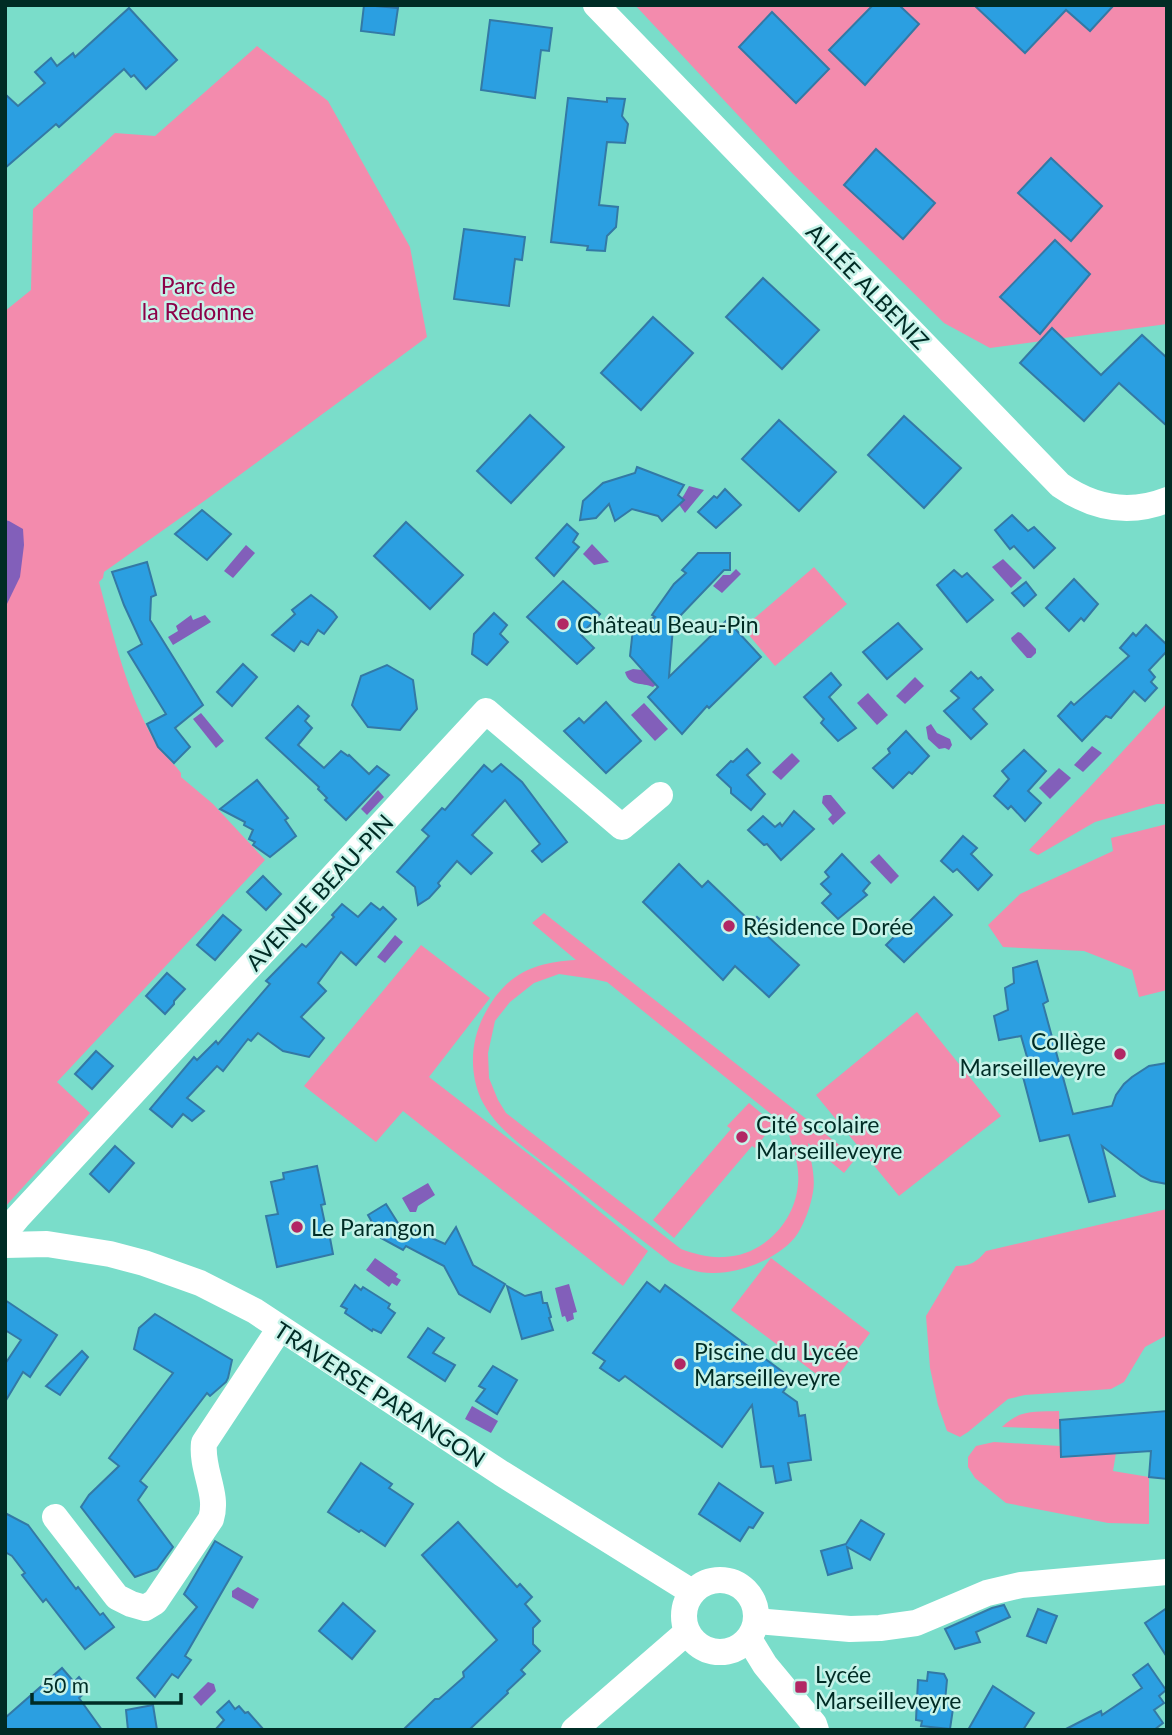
<svg xmlns="http://www.w3.org/2000/svg" width="1172" height="1735" viewBox="0 0 1172 1735" font-family="Lato,sans-serif">
<style>
.green{fill:#f38bad;fill-rule:evenodd}
.water{fill:#825fba}
.building{fill:#2b9fe1;stroke:#3379a5;stroke-width:2}
.lines{fill:none;stroke-linecap:round;stroke-linejoin:round}
.minor{stroke:#fff;stroke-width:26}
.poi-dot{fill:#b22764;stroke:#c6f3e9;stroke-width:2.5}
.labels{text-anchor:middle;dominant-baseline:central;stroke-width:5;stroke-linejoin:round;paint-order:stroke}
.park-label{font-size:23px;fill:#8c0048;stroke:#c6f3e9}
.street-label{font-size:23px;fill:#002c25;stroke:#c6f3e9}
.poi-label{font-size:23px;fill:#002c25;stroke:#c6f3e9;text-anchor:start}
</style>
<rect width="100%" height="100%" fill="#7addca"/>
<g class="green">
<polygon points="635,5 1167,5 1167,324 990,348 944,323 793,174"/>
<path d="M257,46L328,101L410,247L427,337L207,499L104,572L103,578L99,582C114,638 127,695 157,745C163,755 174,763 181,773V777L213,804L265,860L57,1082L90,1113L5,1207V311L31,290L33,209L115,133L155,136Z"/>
<polygon points="814,567 847,604 775,666 743,628"/>
<polygon points="1167,703 1167,804 1157,804 1095,822 1038,855 1029,850 1088,789"/>
<polygon points="1167,824 1167,990 1139,997 1132,970 1084,951 1003,947 988,925 1020,894 1113,851 1111,838"/>
<path d="M544,913L856,1158L844,1173L808,1143C810,1158 816,1176 813,1192C811,1205 805,1222 798,1233C783,1257 740,1274 712,1273C697,1273 683,1268 670,1262C634,1234 597,1205 561,1176C534,1154 497,1132 481,1099C468,1069 471,1036 488,1008C509,972 537,962 576,960L532,923ZM559,974L593,979L607,982L786,1126C792,1145 800,1164 798,1184C795,1223 762,1256 724,1257C709,1258 695,1254 681,1249L506,1113L498,1100L489,1078L488,1053L495,1021L510,1002L534,983Z"/>
<polygon points="421,945 490,998 429,1077 540,1163 648,1251 623,1286 403,1111 376,1142 304,1086"/>
<polygon points="917,1012 1001,1116 899,1196 816,1095"/>
<polygon points="749,1103 774,1124 755,1148 752,1146 674,1238 653,1220 731,1129 727,1126"/>
<path d="M1167,1209V1335L1145,1347L1124,1382L1111,1389L1025,1395L1008,1399L968,1432L960,1437L947,1431L938,1405L930,1368L926,1316L956,1266C970,1266 977,1262 986,1251Z"/>
<polygon points="771,1258 870,1333 831,1385 731,1310"/>
<path d="M1059,1411L1060,1429L1002,1427C1020,1409 1035,1412 1059,1411Z"/>
<polygon points="994,1442 1060,1446 1061,1458 1116,1453 1113,1471 1149,1477 1149,1524 1108,1523 1006,1503 975,1478 968,1467 968,1457 976,1446"/>
</g>
<g class="water">
<polygon points="689,486 704,490 685,513 678,503 684,495"/>
<polygon points="5,520 9,521 23,529 24,545 20,577 5,608"/>
<polygon points="592,544 609,562 594,565 583,554"/>
<polygon points="246,545 255,553 233,578 224,571"/>
<polygon points="1003,559 1022,578 1011,588 992,567"/>
<polygon points="736,569 741,574 722,593 713,586 723,575 730,575"/>
<polygon points="191,615 193,620 205,615 211,622 173,645 168,637 178,631 176,626"/>
<polygon points="1018,632 1021,633 1036,649 1036,653 1031,658 1027,658 1012,641 1011,638"/>
<path d="M633,669L651,671L658,683L653,687C642,682 629,687 625,672Z"/>
<polygon points="915,677 924,686 905,704 896,696"/>
<polygon points="868,693 888,715 877,725 857,703"/>
<polygon points="644,703 668,729 655,741 631,715"/>
<polygon points="201,713 224,741 216,748 193,719"/>
<polygon points="931,724 937,733 950,739 952,745 949,750 945,748 939,749 928,739 926,727"/>
<polygon points="1092,746 1102,753 1083,772 1074,765"/>
<polygon points="792,753 800,761 781,780 772,772"/>
<polygon points="1059,768 1071,778 1050,799 1039,788"/>
<polygon points="378,790 384,797 367,815 361,809"/>
<polygon points="826,795 831,795 846,813 833,825 828,819 832,815 822,803 823,796"/>
<polygon points="879,854 899,876 891,884 870,862"/>
<polygon points="395,935 403,942 385,963 377,957"/>
<polygon points="428,1183 435,1195 418,1206 416,1212 410,1212 402,1198"/>
<polygon points="375,1258 398,1274 396,1277 401,1280 397,1286 392,1283 389,1287 366,1270"/>
<polygon points="569,1284 577,1312 573,1313 574,1319 567,1322 565,1316 562,1317 555,1288"/>
<polygon points="472,1406 498,1421 491,1433 465,1419"/>
<polygon points="238,1587 259,1599 253,1609 232,1597 232,1591"/>
<polygon points="208,1682 214,1684 216,1691 201,1706 193,1697"/>
</g>
<g class="building">
<polygon points="364,5 398,8 394,35 361,31"/>
<polygon points="873,5 899,5 919,24 865,85 829,50"/>
<polygon points="974,5 1114,5 1090,31 1066,10 1025,53"/>
<polygon points="129,8 177,60 146,89 134,75 131,77 124,69 59,127 56,124 5,168 5,94 18,106 45,83 35,72 51,58 57,66 73,53 75,57"/>
<polygon points="772,12 829,69 796,103 739,47"/>
<polygon points="490,20 552,28 549,51 541,50 535,98 481,90"/>
<polygon points="568,98 607,102 607,98 625,99 622,116 628,124 625,143 607,142 599,205 618,207 616,227 607,236 605,251 587,250 588,246 551,242"/>
<polygon points="876,149 935,203 903,239 844,185"/>
<polygon points="1051,158 1102,206 1071,241 1018,193"/>
<polygon points="464,229 525,237 522,260 515,259 509,306 454,299"/>
<polygon points="1055,240 1090,274 1040,334 1000,297"/>
<polygon points="763,278 819,330 782,369 726,317"/>
<polygon points="653,317 693,353 641,410 601,373"/>
<polygon points="1052,328 1101,375 1142,335 1167,358 1167,426 1119,383 1084,421 1020,363"/>
<polygon points="530,415 564,447 511,503 477,471"/>
<polygon points="904,416 961,468 924,508 868,455"/>
<polygon points="779,420 836,472 799,511 742,459"/>
<polygon points="637,467 684,485 678,495 684,500 662,521 658,516 632,509 615,521 609,504 596,518 580,520 583,501 603,483 635,473"/>
<polygon points="725,489 741,505 716,528 698,512 714,496 717,498"/>
<polygon points="202,510 231,534 207,560 175,534"/>
<polygon points="1012,515 1028,531 1034,527 1055,548 1034,568 1014,546 1010,549 995,530"/>
<polygon points="406,522 463,575 430,609 374,556"/>
<polygon points="567,524 578,534 573,542 579,547 554,576 536,558"/>
<polygon points="698,553 730,553 730,570 724,570 679,617 680,618 673,627 669,677 727,620 761,657 709,708 707,706 682,734 648,697 658,687 630,656 633,629 655,617 652,615 674,584 686,573 682,570"/>
<polygon points="147,562 156,595 151,597 150,620 203,705 175,728 190,747 174,763 158,747 147,724 166,714 128,652 142,644 124,605 112,572"/>
<polygon points="954,570 962,577 967,573 993,600 967,622 937,585"/>
<polygon points="1074,579 1098,604 1084,621 1081,618 1069,631 1046,608"/>
<polygon points="563,581 600,614 581,635 594,648 577,664 527,617"/>
<polygon points="1026,582 1036,595 1024,606 1012,593"/>
<polygon points="311,595 333,612 337,617 324,634 318,630 308,645 301,641 294,651 272,635 295,614 292,610"/>
<polygon points="494,613 507,625 500,634 508,642 487,665 472,654 474,634"/>
<polygon points="898,623 922,649 887,679 863,652"/>
<polygon points="1146,625 1167,645 1167,651 1149,670 1155,677 1151,682 1157,688 1145,701 1134,691 1111,718 1106,716 1082,741 1058,716 1071,702 1074,705 1129,656 1120,648 1133,633 1136,636"/>
<polygon points="243,664 257,677 232,706 217,692"/>
<polygon points="387,665 413,680 417,709 400,730 368,727 352,705 361,676"/>
<polygon points="971,672 978,679 981,677 993,690 973,709 987,724 971,739 944,711 959,698 951,691"/>
<polygon points="831,673 841,685 829,697 856,728 838,741 821,723 824,719 804,697"/>
<polygon points="606,702 641,741 606,773 564,731 579,718 584,723"/>
<polygon points="298,706 309,716 305,721 312,728 298,745 324,768 341,751 348,756 349,755 369,774 377,766 389,775 346,820 325,800 327,798 318,789 319,787 266,738"/>
<polygon points="906,731 929,756 912,774 909,772 893,788 873,768 890,753 888,749"/>
<polygon points="747,749 760,763 747,775 765,794 751,810 731,793 731,788 717,775 731,761 733,762"/>
<polygon points="1024,750 1046,771 1028,791 1041,803 1025,821 1011,806 1008,809 994,796 1009,779 1002,771"/>
<polygon points="501,764 522,782 567,842 542,862 532,851 540,844 505,800 472,835 492,853 471,874 457,861 438,883 440,886 429,898 418,905 415,887 397,872 429,836 422,830 442,808 445,810 484,765 492,772"/>
<polygon points="257,780 288,818 285,820 296,836 270,857 253,845 255,842 249,839 253,830 244,825 245,822 220,809"/>
<polygon points="794,811 814,829 781,860 767,844 764,845 748,830 763,816 775,827 780,823 782,826"/>
<polygon points="963,836 977,848 971,854 992,875 978,890 957,869 953,872 941,861"/>
<polygon points="842,854 870,883 863,891 867,895 838,919 822,903 831,894 821,884 829,877 825,872"/>
<polygon points="679,864 702,887 708,881 752,923 757,917 770,928 765,934 799,965 769,997 735,966 723,980 643,902"/>
<polygon points="263,876 281,894 266,910 247,892"/>
<polygon points="934,897 952,915 904,962 886,945"/>
<polygon points="371,903 380,910 383,907 396,919 356,965 341,952 318,983 326,991 301,1017 324,1038 309,1057 283,1051 258,1033 251,1041 248,1039 223,1071 217,1066 187,1098 204,1111 192,1121 183,1114 172,1127 150,1109 194,1057 197,1060 216,1041 218,1044 270,984 266,981 302,944 306,947 334,917 332,915 342,904 358,917"/>
<polygon points="223,915 241,930 215,960 197,945"/>
<polygon points="1037,961 1048,1001 1043,1004 1073,1114 1112,1106 1116,1095 1124,1084 1132,1077 1149,1066 1167,1063 1167,1184 1151,1181 1141,1176 1102,1146 1115,1196 1089,1202 1069,1135 1040,1141 1022,1073 1031,1071 1021,1036 999,1040 994,1016 1008,1010 1005,988 1014,983 1013,968"/>
<polygon points="167,973 185,989 174,1001 174,1004 165,1014 146,996"/>
<polygon points="96,1051 113,1066 92,1089 75,1074"/>
<polygon points="115,1146 134,1163 109,1192 90,1174"/>
<polygon points="317,1166 325,1204 321,1205 328,1238 330,1238 333,1254 277,1267 266,1216 278,1214 271,1182 284,1179 283,1173"/>
<polygon points="386,1204 398,1223 445,1244 456,1227 473,1265 505,1284 490,1312 459,1294 444,1266 406,1246 403,1250 381,1238 368,1215"/>
<polygon points="647,1282 660,1292 665,1285 783,1372 778,1379 787,1386 783,1392 797,1402 799,1416 805,1415 811,1460 788,1463 791,1480 776,1483 773,1466 761,1467 752,1405 722,1447 625,1376 619,1381 600,1368 605,1361 593,1353"/>
<polygon points="355,1285 361,1290 363,1287 390,1304 388,1308 395,1313 381,1333 373,1329 372,1331 345,1313 347,1309 341,1306"/>
<polygon points="507,1286 525,1296 541,1292 543,1303 547,1303 551,1317 549,1318 553,1330 522,1339"/>
<polygon points="5,1300 57,1335 30,1377 23,1372 5,1402 5,1364 21,1340 5,1330"/>
<polygon points="155,1314 232,1360 228,1378 226,1382 210,1396 207,1393 140,1481 147,1487 138,1500 173,1547 157,1569 135,1577 81,1507 89,1495 119,1466 109,1458 173,1373 134,1349 139,1328"/>
<polygon points="428,1328 444,1338 433,1353 455,1365 445,1381 408,1357"/>
<polygon points="82,1351 88,1357 60,1395 46,1386"/>
<polygon points="493,1366 517,1380 497,1414 476,1401 485,1389 479,1386"/>
<polygon points="1167,1411 1167,1479 1149,1477 1151,1451 1061,1457 1060,1420"/>
<polygon points="361,1463 392,1484 389,1488 413,1504 385,1546 361,1530 359,1532 328,1512"/>
<polygon points="719,1483 763,1513 753,1528 749,1527 740,1541 699,1514"/>
<polygon points="5,1513 28,1525 76,1589 78,1587 100,1615 103,1613 114,1627 85,1649 46,1599 43,1602 22,1575 25,1573 12,1556 5,1552"/>
<polygon points="861,1520 884,1534 870,1560 847,1547 852,1568 828,1575 821,1551 846,1544"/>
<polygon points="458,1522 517,1587 520,1584 532,1597 525,1604 540,1621 533,1628 533,1644 540,1651 521,1670 525,1674 507,1691 508,1693 469,1730 403,1730 435,1699 439,1699 464,1677 463,1672 497,1640 422,1555"/>
<polygon points="215,1541 242,1557 185,1656 191,1660 178,1678 172,1674 155,1697 137,1678 197,1607 184,1594"/>
<polygon points="343,1603 375,1631 352,1659 319,1631"/>
<polygon points="1004,1605 1010,1617 976,1632 980,1642 955,1649 945,1629 992,1608"/>
<polygon points="1167,1608 1167,1657 1145,1623"/>
<polygon points="1038,1609 1057,1616 1046,1643 1027,1636"/>
<polygon points="1148,1664 1166,1690 1159,1696 1164,1703 1154,1710 1163,1723 1154,1730 1064,1730 1101,1711 1102,1715 1142,1688 1133,1675"/>
<polygon points="62,1668 74,1682 79,1677 89,1689 79,1698 102,1730 5,1730 5,1718"/>
<polygon points="928,1672 944,1674 947,1680 945,1701 954,1702 950,1729 921,1726 922,1721 916,1720 918,1680 927,1681"/>
<polygon points="993,1686 1034,1713 1023,1730 968,1730"/>
<polygon points="229,1701 235,1709 239,1706 245,1713 248,1712 264,1730 215,1730 224,1720 217,1712"/>
<polygon points="153,1705 157,1730 128,1730 126,1710"/>
</g>
<g class="lines">
<g class="minor">
<path d="M596,5L1060,485C1093,508 1129,515 1167,500"/>
<polyline points="5,1244 8,1229 18,1217 486,711 622,827 660,795"/>
<polyline points="5,1245 47,1244 110,1254 144,1263 200,1283 255,1311 501,1473 692,1592"/>
<path d="M55,1517L117,1597L131,1604L145,1608L155,1602L211,1519C219,1494 201,1470 204,1443L280,1328"/>
<circle cx="720" cy="1616" r="36"/>
<polyline points="756,1621 850,1629 880,1628 916,1623 987,1593 1021,1585 1167,1572"/>
<polyline points="749,1639 765,1665 814,1724 816,1730"/>
<polyline points="574,1730 687,1632"/>
</g>
</g>
<g class="poi-dot">
<circle cx="563" cy="624" r="7"/>
<circle cx="729" cy="926" r="7"/>
<circle cx="1120" cy="1054" r="7"/>
<circle cx="742" cy="1137" r="7"/>
<circle cx="297" cy="1227" r="7"/>
<circle cx="680" cy="1364" r="7"/>
<rect x="794" y="1680" width="14" height="14" rx="3.5"/>
</g>
<g class="labels">
<g class="park-label">
<text x="198" y="285">Parc de<tspan x="198" dy="26">la Redonne</tspan></text>
</g>
<g class="street-label">
<text transform="translate(868 286) rotate(46)">ALLÉE ALBENIZ</text>
<text transform="translate(319 892) rotate(-47)">AVENUE BEAU-PIN</text>
<text transform="translate(380 1394) rotate(33)">TRAVERSE PARANGON</text>
</g>
<g class="poi-label">
<text x="577" y="624">Château Beau-Pin</text>
<text x="743" y="926">Résidence Dorée</text>
<text x="1106" y="1041" text-anchor="end">Collège<tspan x="1106" dy="26">Marseilleveyre</tspan></text>
<text x="756" y="1124">Cité scolaire<tspan x="756" dy="26">Marseilleveyre</tspan></text>
<text x="311" y="1227">Le Parangon</text>
<text x="694" y="1351">Piscine du Lycée<tspan x="694" dy="26">Marseilleveyre</tspan></text>
<text x="815" y="1674">Lycée<tspan x="815" dy="26">Marseilleveyre</tspan></text>
</g>
</g>
<rect width="1172" height="1735" fill="none" stroke="#002c25" stroke-width="14"/>
<path d="M32 1693v10h149v-10" fill="none" stroke="#002c25" stroke-width="3.5"/>
<text x="42" y="1693" font-size="21" fill="#002c25" stroke="#c6f3e9" stroke-width="5" paint-order="stroke">50 m</text>
</svg>
